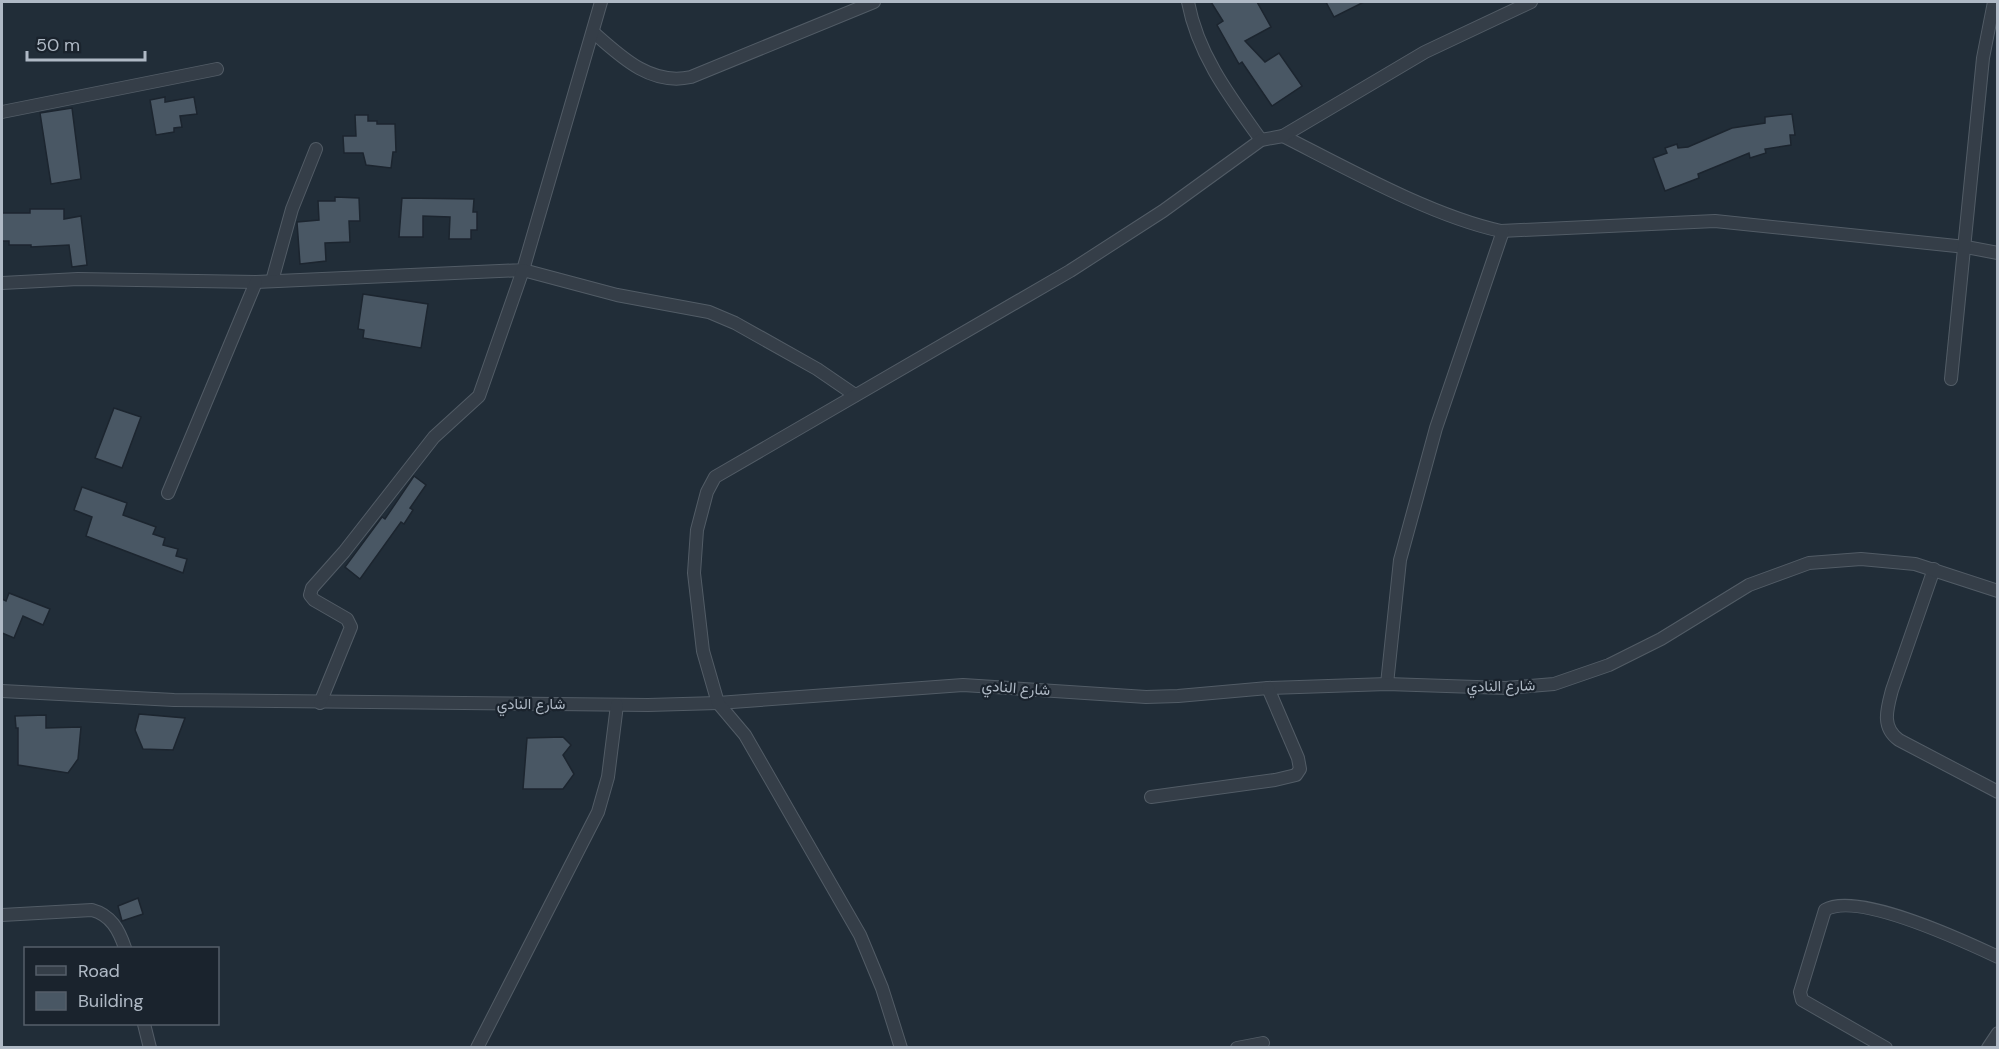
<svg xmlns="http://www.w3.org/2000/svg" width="1999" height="1049" viewBox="0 0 1999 1049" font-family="'DM Sans',Vazirmatn,sans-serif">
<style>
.building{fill:#495764;stroke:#1c252f;stroke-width:1.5}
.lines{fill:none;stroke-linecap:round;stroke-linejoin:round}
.street-casing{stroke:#525c66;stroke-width:14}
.street{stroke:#353e48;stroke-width:12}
.labels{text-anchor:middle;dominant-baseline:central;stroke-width:4.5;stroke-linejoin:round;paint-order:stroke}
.street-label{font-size:15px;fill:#afb9c5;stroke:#1a232d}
</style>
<rect width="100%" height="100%" fill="#212d38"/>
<g class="building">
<polygon points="1211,2 1257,2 1271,27 1245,41 1265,62 1279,53 1302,86 1272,106 1242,62 1239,64 1217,25 1223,21"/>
<polygon points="1326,2 1364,2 1334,17"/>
<polygon points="165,97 165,102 194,97 197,114 180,116 182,127 174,128 174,132 156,135 150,100"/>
<polygon points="72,108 81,179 51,184 40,113"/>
<polygon points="1792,114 1795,135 1790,135 1791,145 1765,149 1766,153 1750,158 1749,153 1698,174 1699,178 1665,191 1653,158 1667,153 1665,148 1677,144 1678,148 1688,147 1732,128 1765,123 1765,117"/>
<polygon points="355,115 368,115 368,121 377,121 377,124 395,124 396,152 393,152 391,168 366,165 363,153 344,153 343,136 356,136"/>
<polygon points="335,197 359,198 360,221 349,221 350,242 325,243 326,261 300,264 297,222 319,220 318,201 335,201"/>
<polygon points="402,198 474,199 473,212 477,212 477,230 471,230 471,239 449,239 450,217 423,216 423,237 399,237"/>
<polygon points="30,209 64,209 64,219 81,216 87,265 72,267 69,245 31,247 31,245 9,245 9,241 2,241 2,213 30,213"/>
<polygon points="363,294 428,304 421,348 363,338 364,330 358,329"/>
<polygon points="114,408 141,417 122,468 95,458"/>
<polygon points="414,476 426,485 410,508 413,510 404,524 401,522 360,579 345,567 382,517 385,519"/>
<polygon points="82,487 127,503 123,515 156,527 153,534 165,538 163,545 178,549 176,556 187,559 183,573 86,536 92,517 74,510"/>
<polygon points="9,593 50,609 43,625 23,616 14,638 2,633 2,599 6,601"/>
<polygon points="139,714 185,718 173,750 143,749 135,730"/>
<polygon points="46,715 46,728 81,727 78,759 68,773 18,765 18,728 16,728 15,716"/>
<polygon points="563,737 571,745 563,755 574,774 563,789 523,789 527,738"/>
<polygon points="138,898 143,914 122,921 118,906"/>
</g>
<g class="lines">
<defs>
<g id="street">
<path d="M1188,2C1198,55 1230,97 1261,140"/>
<path d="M593,32C621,57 651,86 691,77L874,2"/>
<polyline points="2,112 217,69"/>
<path d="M1283,136C1348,169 1432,216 1501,231L1715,221L1966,247L1998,253"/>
<polyline points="272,281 292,209 316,149"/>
<polyline points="2,283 78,279 256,282 523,270 601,2"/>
<polyline points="1951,379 1983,58 1994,2"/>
<polyline points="168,493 256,282"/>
<path d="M1934,569L1892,690C1887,709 1881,727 1899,740L1998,792"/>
<polyline points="1387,684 1400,560 1436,428 1503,231"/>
<polyline points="2,691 174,700 648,705 718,703 963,685 1146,697 1178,696 1268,688 1387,684 1506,688 1554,684 1609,665 1661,639 1749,585 1809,563 1861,559 1915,564 1998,591"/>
<polyline points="320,703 351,627 347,619 314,600 310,595 312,588 344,552 434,437 479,396 523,270 617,295 709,312 735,323 817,369 855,395"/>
<polyline points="1151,797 1275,780 1296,775 1300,769 1298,758 1268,688"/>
<path d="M2,915L92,910C111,915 119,930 125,948"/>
<polyline points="144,1024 150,1048"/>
<polyline points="477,1048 598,812 608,777 617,705"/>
<polyline points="901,1048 882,988 860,935 745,735 718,703 703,651 694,573 697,530 707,492 715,477 1070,271 1163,211 1261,140 1283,136 1425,52 1531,2"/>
<polyline points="1237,1048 1263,1043"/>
<path d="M1886,1048L1802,1000L1800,992L1825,910C1857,891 1964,941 1998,957"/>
<polyline points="1988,1048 1998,1033"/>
</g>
</defs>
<use href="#street" class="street-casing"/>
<use href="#street" class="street"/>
</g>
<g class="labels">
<g class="street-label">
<text transform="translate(1501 686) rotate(-1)">شارع النادي</text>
<text transform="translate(1016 688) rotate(4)">شارع النادي</text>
<text x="531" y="704">شارع النادي</text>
</g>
</g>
<rect width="1999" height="1049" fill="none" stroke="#afb9c5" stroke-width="6"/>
<rect x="24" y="947" width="195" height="78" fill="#1a232d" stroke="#565f6a" stroke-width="1.5"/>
<rect x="36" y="966" width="30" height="9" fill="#353e48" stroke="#565f6a" stroke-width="1.5"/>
<text x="78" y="977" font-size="18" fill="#afb9c5">Road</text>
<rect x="36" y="992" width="30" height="18" fill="#495764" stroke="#565f6a" stroke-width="1.5"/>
<text x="78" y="1007" font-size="18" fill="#afb9c5">Building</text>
<path d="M27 51v9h118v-9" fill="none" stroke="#afb9c5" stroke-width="3"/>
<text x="36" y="51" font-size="18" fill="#afb9c5" stroke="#1a232d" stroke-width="4.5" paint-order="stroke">50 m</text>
</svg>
